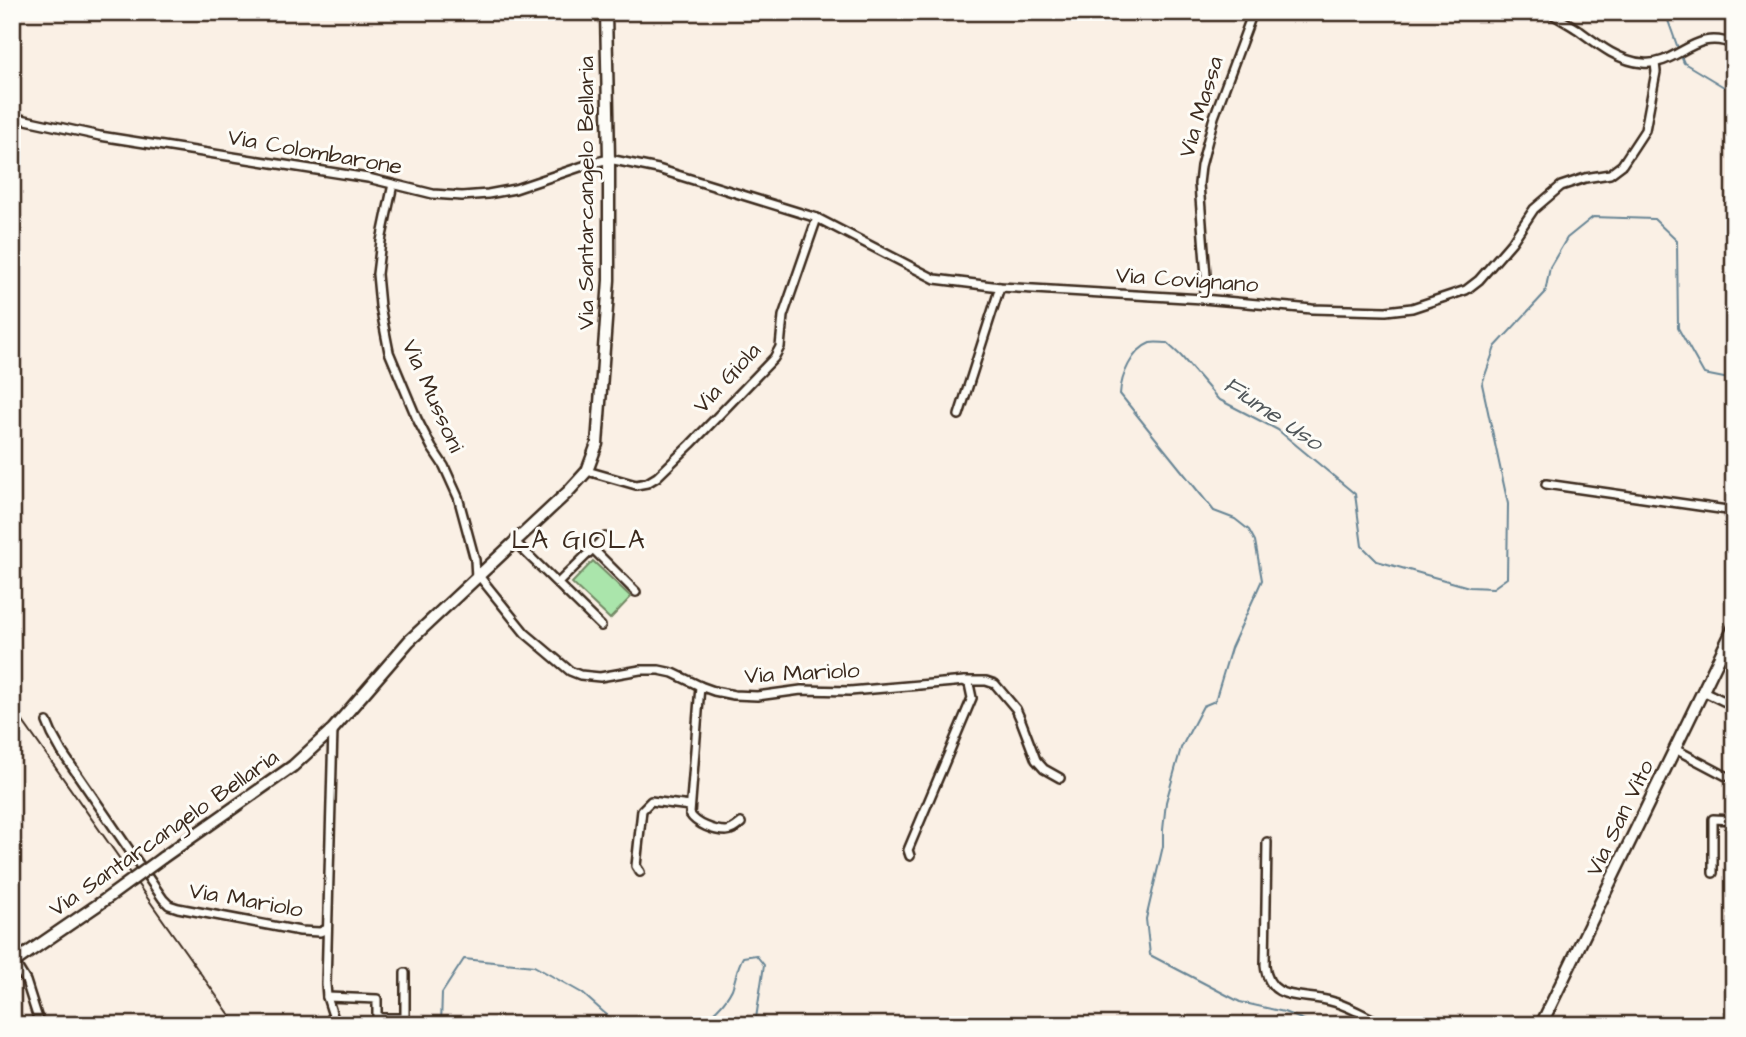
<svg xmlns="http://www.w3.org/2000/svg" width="1746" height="1037" viewBox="0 0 1746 1037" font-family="'Architects Daughter',sans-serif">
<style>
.green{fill:#aae5ab;stroke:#728864;stroke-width:2}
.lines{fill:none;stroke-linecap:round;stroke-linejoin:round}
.stream{stroke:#678595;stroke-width:2}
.street-casing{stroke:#3b2a1e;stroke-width:12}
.secondary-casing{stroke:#3b2a1e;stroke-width:15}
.street{stroke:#fdfcf7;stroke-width:7}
.secondary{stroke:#fdfcf7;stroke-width:10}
.rail{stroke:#3b2a1e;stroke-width:2}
.secondary-bridge-casing{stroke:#3b2a1e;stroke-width:15;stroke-linecap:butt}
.secondary-bridge{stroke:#fdfcf7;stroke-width:10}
.labels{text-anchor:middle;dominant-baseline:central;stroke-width:6;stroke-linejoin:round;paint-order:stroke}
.street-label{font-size:23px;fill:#3b2a1e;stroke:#fdfcf7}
.water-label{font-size:24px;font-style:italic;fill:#51575a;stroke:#fdfcf7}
.quarter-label{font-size:26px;letter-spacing:2px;fill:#3b2a1e;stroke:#fdfcf7}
</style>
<rect width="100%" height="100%" fill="#faf0e5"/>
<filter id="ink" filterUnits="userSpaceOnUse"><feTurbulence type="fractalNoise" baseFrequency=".0143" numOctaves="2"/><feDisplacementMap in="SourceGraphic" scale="14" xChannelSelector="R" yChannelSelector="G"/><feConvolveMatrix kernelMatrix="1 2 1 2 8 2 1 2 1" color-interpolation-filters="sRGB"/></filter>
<g filter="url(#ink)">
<polygon class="green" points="593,561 631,597 610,619 572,583"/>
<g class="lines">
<g class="stream">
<polyline points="1665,12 1679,51"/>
<polyline points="1681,56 1684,63 1734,93"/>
<polyline points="441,1025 442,993 464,959 534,966 582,993 617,1024 620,1025"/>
<path d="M697,1025C712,1015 724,1005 732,989C736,978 737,967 743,957L756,955L764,965L755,1025"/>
<path d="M1316,1025L1284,1012L1240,1002L1150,955L1146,919L1163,846V830L1166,802L1181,748L1203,706L1215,701L1231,648L1262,580L1255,541L1249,530L1235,519L1214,511L1120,394C1121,376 1132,350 1150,343C1155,342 1163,343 1167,343L1181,356L1218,399L1278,430L1355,494L1362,546L1377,561L1469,587L1493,588L1507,578L1508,504L1482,384L1495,347L1545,293L1550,267L1567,238L1593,217L1654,219L1677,241L1678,328L1704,374L1734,380"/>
</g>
<defs>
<g id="street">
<path d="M1549,12C1558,18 1568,23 1577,29C1596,43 1618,61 1643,63C1677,67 1695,26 1734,45"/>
<polyline points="12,117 100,136 368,178 433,194 462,196 488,194 515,189 589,164 609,159 658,169 817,218 935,279 1000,287 1203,299 1312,309 1386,311 1412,308 1466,290 1479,280 1512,242 1534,209 1561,186 1585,178 1610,174 1622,165 1645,130 1656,72 1655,63"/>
<polyline points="393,184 381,241 377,274 380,306 389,352 417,419 432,448 444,466 458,497 475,560 476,579"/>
<polyline points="1203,299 1206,276 1199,184 1201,166 1214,117 1253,12"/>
<polyline points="959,415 1000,287"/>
<polyline points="587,471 636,485 647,483 657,477 691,444 774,358 780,347 783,316 817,218"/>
<polyline points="1546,484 1734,511"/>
<polyline points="515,542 601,626"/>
<polyline points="593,549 636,592"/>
<polyline points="479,576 525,633 570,671 580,675 600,677 640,670 659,670 673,673 700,686 714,691 734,695 757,696 801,690 850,691 954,682 964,681 969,684 972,698 908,850 910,856"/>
<polyline points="558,583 605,537"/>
<polyline points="965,681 986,681 995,684 1016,709 1020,718 1036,760 1044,769 1060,778"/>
<path d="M700,686L690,814C696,824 714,831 726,831C732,831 736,827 741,823"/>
<polyline points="1703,691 1734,706"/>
<polyline points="47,722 52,734 62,752 163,899 169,905 178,908 300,931 320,932 327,929"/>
<polyline points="333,729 326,984 327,997 336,1025"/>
<polyline points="1675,749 1726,776"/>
<path d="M1267,842L1265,965C1269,1005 1305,992 1334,1002C1351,1007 1367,1017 1384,1025"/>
<polyline points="640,872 636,866 642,810 651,801 690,806"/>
<polyline points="1713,873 1713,819 1734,820"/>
<polyline points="13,960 26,981 40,1025"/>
<polyline points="327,997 377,999 377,1017 382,1018 405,1018 405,973"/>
</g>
<g id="secondary">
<polyline points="162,858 293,766 333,729 409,641 568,492 587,471 597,444 609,280 609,159 606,12"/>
<polyline points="26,954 99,904"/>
<polyline points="1541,1025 1734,627"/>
</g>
</defs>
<use href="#street" class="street-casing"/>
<use href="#secondary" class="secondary-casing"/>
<use href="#street" class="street"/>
<use href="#secondary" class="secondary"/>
<polyline class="rail" points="12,706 237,1025"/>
<defs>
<g id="secondary-bridge">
<polyline points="99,904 162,858"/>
<polyline points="12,964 26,954"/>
</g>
</defs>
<use href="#secondary-bridge" class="secondary-bridge-casing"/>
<use href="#secondary-bridge" class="secondary-bridge"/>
</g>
</g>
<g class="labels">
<g class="street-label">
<text transform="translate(1201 107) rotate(-73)">Via Massa</text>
<text transform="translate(315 152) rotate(10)">Via Colombarone</text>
<text transform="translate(586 193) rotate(-90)">Via Santarcangelo Bellaria</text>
<text transform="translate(1187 280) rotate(4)">Via Covignano</text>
<text transform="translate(727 378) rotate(-47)">Via Giola</text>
<text transform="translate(433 396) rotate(66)">Via Mussoni</text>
<text transform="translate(802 673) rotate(-3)">Via Mariolo</text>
<text transform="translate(1620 818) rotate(-64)">Via San Vito</text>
<text transform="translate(164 833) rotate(-35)">Via Santarcangelo Bellaria</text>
<text transform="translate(246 900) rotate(10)">Via Mariolo</text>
</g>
<g class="water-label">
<text transform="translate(1273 414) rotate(34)">Fiume Uso</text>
</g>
<g class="quarter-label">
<text x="579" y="540">LA GIOLA</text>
</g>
</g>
<rect width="1746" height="1037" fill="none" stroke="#fdfcf7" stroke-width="42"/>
<rect x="21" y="21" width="1704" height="995" fill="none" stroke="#3b2a1e" stroke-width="2.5" filter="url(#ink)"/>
</svg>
